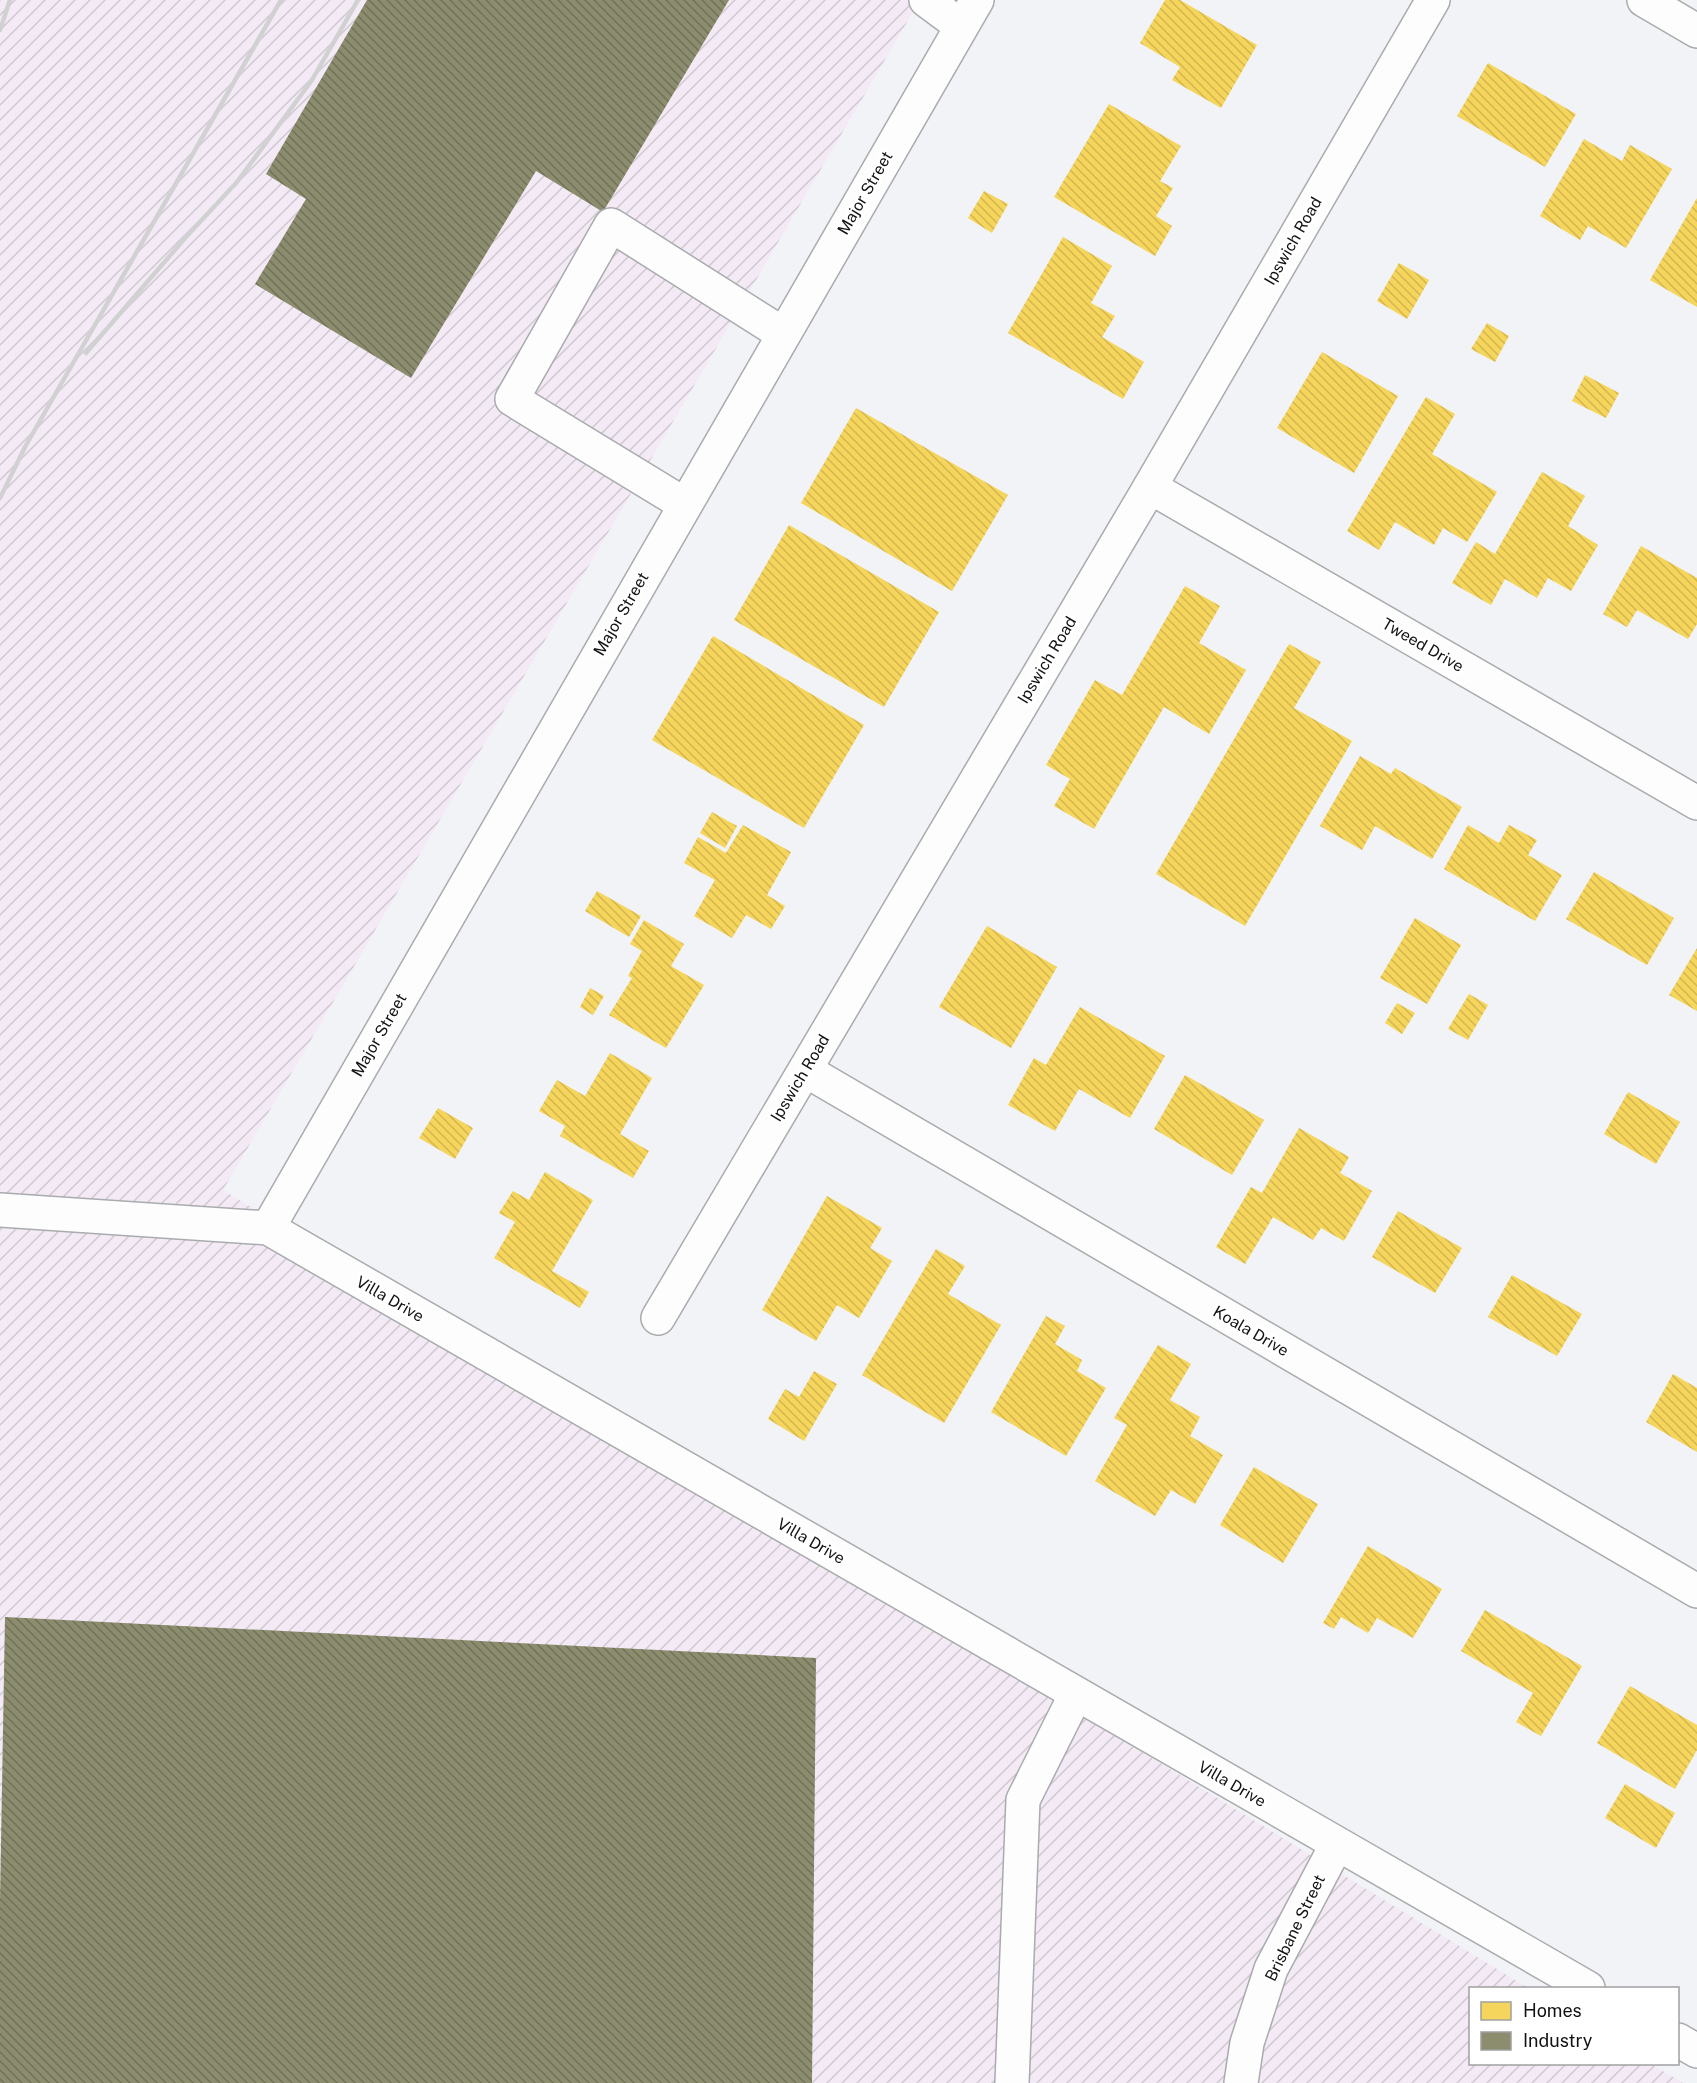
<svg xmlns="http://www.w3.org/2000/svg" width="1697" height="2083" viewBox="0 0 1697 2083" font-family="'Public Sans',sans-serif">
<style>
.industrial{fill:url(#industrial-furrows)}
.homes{fill:url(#homes-back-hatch)}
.industry{fill:url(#industry-back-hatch)}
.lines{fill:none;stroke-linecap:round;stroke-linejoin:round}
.minor-casing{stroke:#a9abad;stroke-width:36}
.minor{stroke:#fdfdfe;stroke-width:33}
.rail{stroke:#d1d1d2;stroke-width:4.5}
.labels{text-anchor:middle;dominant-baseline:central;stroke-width:6;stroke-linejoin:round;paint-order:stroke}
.street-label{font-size:16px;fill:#111214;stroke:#fff}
</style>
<defs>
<pattern id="industrial-furrows" width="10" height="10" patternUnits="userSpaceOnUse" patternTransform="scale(1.5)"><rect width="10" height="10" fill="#f3eaf5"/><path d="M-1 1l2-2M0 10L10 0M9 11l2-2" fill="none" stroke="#cfc8d1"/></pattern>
<pattern id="homes-back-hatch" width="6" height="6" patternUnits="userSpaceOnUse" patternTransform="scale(1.5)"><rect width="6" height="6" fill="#f6d55c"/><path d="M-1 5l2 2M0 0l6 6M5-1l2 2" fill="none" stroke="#d2b64f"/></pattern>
<pattern id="industry-back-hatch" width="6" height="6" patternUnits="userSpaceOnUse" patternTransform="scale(1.5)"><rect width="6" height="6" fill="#8c8c6e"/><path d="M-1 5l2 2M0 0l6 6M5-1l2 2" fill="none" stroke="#717159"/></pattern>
</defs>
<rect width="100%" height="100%" fill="#f1f3f6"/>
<polygon class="industrial" points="0,0 920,0 223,1190 1528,1988 1470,1988 1470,2064 1651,2064 1683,2083 0,2083"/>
<g class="homes">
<polygon points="1165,0 1180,0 1257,45 1221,108 1172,80 1180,67 1140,43"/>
<polygon points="1488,63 1576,114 1545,167 1457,116"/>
<polygon points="1109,104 1181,146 1160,181 1173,188 1156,216 1172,226 1155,256 1054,197"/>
<polygon points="1584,139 1622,161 1630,145 1672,169 1626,248 1588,226 1580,240 1540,216"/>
<polygon points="984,191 1008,204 992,233 968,218"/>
<polygon points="1697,198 1697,307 1650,280"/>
<polygon points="1063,237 1112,266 1091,303 1115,316 1102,337 1144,362 1123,399 1008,333"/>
<polygon points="1399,263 1429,280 1407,319 1377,301"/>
<polygon points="1487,323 1509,336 1495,362 1471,349"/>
<polygon points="1322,352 1398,396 1354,473 1277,428"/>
<polygon points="1585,375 1619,393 1606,418 1572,401"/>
<polygon points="1426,397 1455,414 1432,454 1497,492 1467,542 1443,528 1434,545 1395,522 1379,550 1347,531"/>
<polygon points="856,408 1008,495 952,591 801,503"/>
<polygon points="1542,472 1585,496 1568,526 1598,545 1571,591 1548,578 1537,598 1505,579 1491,605 1452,583 1476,542 1495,554"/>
<polygon points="789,525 939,612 884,707 734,620"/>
<polygon points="1641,546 1697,578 1697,624 1688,639 1637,610 1627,627 1603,614"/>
<polygon points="1185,586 1220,606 1199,643 1246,670 1209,734 1164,707 1094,829 1054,806 1070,779 1046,765 1095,680 1122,695"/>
<polygon points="713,636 864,725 804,828 652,740"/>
<polygon points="1289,644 1321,662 1294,708 1352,741 1245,926 1156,874"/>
<polygon points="1360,756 1391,774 1395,768 1462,807 1432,859 1375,826 1362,850 1320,826"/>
<polygon points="712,812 737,826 725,848 700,833"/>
<polygon points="743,825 791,852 767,895 785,906 771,929 746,915 732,938 694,916 715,880 684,863 698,837 726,853"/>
<polygon points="1468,825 1499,843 1509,825 1537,840 1528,855 1562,875 1535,921 1444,869"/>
<polygon points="1594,872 1674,918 1647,965 1566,919"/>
<polygon points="597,891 641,916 629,937 585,911"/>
<polygon points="1415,918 1461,945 1427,1004 1380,978"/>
<polygon points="644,920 684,944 671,966 704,985 666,1048 609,1015 632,978 628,976 642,951 630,944"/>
<polygon points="987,926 1057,967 1011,1048 939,1007"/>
<polygon points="1697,948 1697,1011 1669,995"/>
<polygon points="590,988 604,996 593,1015 580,1007"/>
<polygon points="1469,994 1488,1005 1468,1040 1448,1029"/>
<polygon points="1397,1003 1415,1013 1402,1034 1385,1023"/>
<polygon points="1080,1007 1165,1056 1130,1118 1079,1089 1055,1131 1008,1105 1034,1058 1046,1065"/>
<polygon points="610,1053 652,1078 620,1134 649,1151 633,1178 560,1136 565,1126 539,1111 557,1080 585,1096"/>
<polygon points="1185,1075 1264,1120 1232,1175 1154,1129"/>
<polygon points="1628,1092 1680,1122 1656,1164 1604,1134"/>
<polygon points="438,1108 473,1128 455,1159 419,1138"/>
<polygon points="1299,1128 1349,1157 1340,1173 1372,1191 1344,1241 1321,1228 1313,1240 1273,1217 1245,1264 1216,1247 1251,1187 1262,1193"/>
<polygon points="545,1172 593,1200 552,1271 589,1292 580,1308 494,1258 515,1222 499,1213 513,1191 529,1200"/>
<polygon points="827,1196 882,1228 870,1248 892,1261 859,1318 837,1305 816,1341 762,1310"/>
<polygon points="1398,1211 1462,1248 1435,1293 1372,1257"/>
<polygon points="936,1249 965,1266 948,1294 1001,1325 944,1423 862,1375"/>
<polygon points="1512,1275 1582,1314 1557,1356 1488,1317"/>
<polygon points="1046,1316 1065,1326 1055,1344 1082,1360 1077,1371 1106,1388 1066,1456 991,1412"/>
<polygon points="1158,1345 1191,1364 1170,1400 1200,1417 1190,1436 1223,1455 1195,1504 1171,1490 1155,1516 1095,1481 1127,1425 1114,1418"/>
<polygon points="814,1371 837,1384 804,1441 768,1419 785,1389 799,1397"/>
<polygon points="1673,1374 1697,1388 1697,1452 1646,1422"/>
<polygon points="1254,1467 1318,1504 1283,1563 1220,1525"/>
<polygon points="1368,1546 1442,1589 1413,1638 1377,1618 1368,1633 1341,1617 1334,1629 1323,1623"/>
<polygon points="1485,1610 1582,1666 1541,1736 1516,1722 1533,1693 1461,1651"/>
<polygon points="1630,1686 1697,1725 1697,1750 1675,1789 1597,1743"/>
<polygon points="1625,1784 1675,1813 1656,1848 1605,1818"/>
</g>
<g class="industry">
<polygon points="367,0 729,0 603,212 536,171 411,378 255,284 306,199 266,174"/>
<polygon points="5,1617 816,1658 812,2083 0,2083 0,1900"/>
</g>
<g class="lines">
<defs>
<g id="minor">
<polyline points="926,0 961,26"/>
<polyline points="1644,0 1697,31"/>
<polyline points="1150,487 1697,803"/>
<polyline points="684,504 512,399 611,225 783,334"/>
<polyline points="805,1070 1697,1591"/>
<polyline points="0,1210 268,1228 1588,1988"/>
<polyline points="268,1228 977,0"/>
<polyline points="658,1318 1150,487 1433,0"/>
<polyline points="1678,2040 1697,2051"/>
<polyline points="1012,2083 1023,1800 1076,1694"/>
<polyline points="1241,2083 1247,2043 1271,1969 1337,1844"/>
</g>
</defs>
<use href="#minor" class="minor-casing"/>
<use href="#minor" class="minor"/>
<g class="rail">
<polyline points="0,30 10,0"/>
<polyline points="86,353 186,237 237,182 312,80 358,0"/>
<polyline points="0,498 25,447 281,0"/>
</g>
</g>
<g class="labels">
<g class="street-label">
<text transform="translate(865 193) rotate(-60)">Major Street</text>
<text transform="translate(1293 241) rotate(-60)">Ipswich Road</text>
<text transform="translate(621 614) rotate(-60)">Major Street</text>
<text transform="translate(1423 645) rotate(30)">Tweed Drive</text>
<text transform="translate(1047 660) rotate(-59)">Ipswich Road</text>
<text transform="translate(379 1035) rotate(-60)">Major Street</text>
<text transform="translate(800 1078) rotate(-59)">Ipswich Road</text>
<text transform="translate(390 1299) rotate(30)">Villa Drive</text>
<text transform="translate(1251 1331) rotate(30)">Koala Drive</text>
<text transform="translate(811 1541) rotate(30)">Villa Drive</text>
<text transform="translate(1232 1784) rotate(30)">Villa Drive</text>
<text transform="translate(1295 1928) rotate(-64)">Brisbane Street</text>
</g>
</g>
<rect x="1469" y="1987" width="210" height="78" fill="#ffffff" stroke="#a0a0a1" stroke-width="1.5"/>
<rect x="1481" y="2002" width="30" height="18" fill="#f6d55c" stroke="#a0a0a1" stroke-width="1.5"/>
<text x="1523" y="2017" font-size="18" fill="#111214">Homes</text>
<rect x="1481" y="2032" width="30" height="18" fill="#8c8c6e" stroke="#a0a0a1" stroke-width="1.5"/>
<text x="1523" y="2047" font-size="18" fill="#111214">Industry</text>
</svg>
